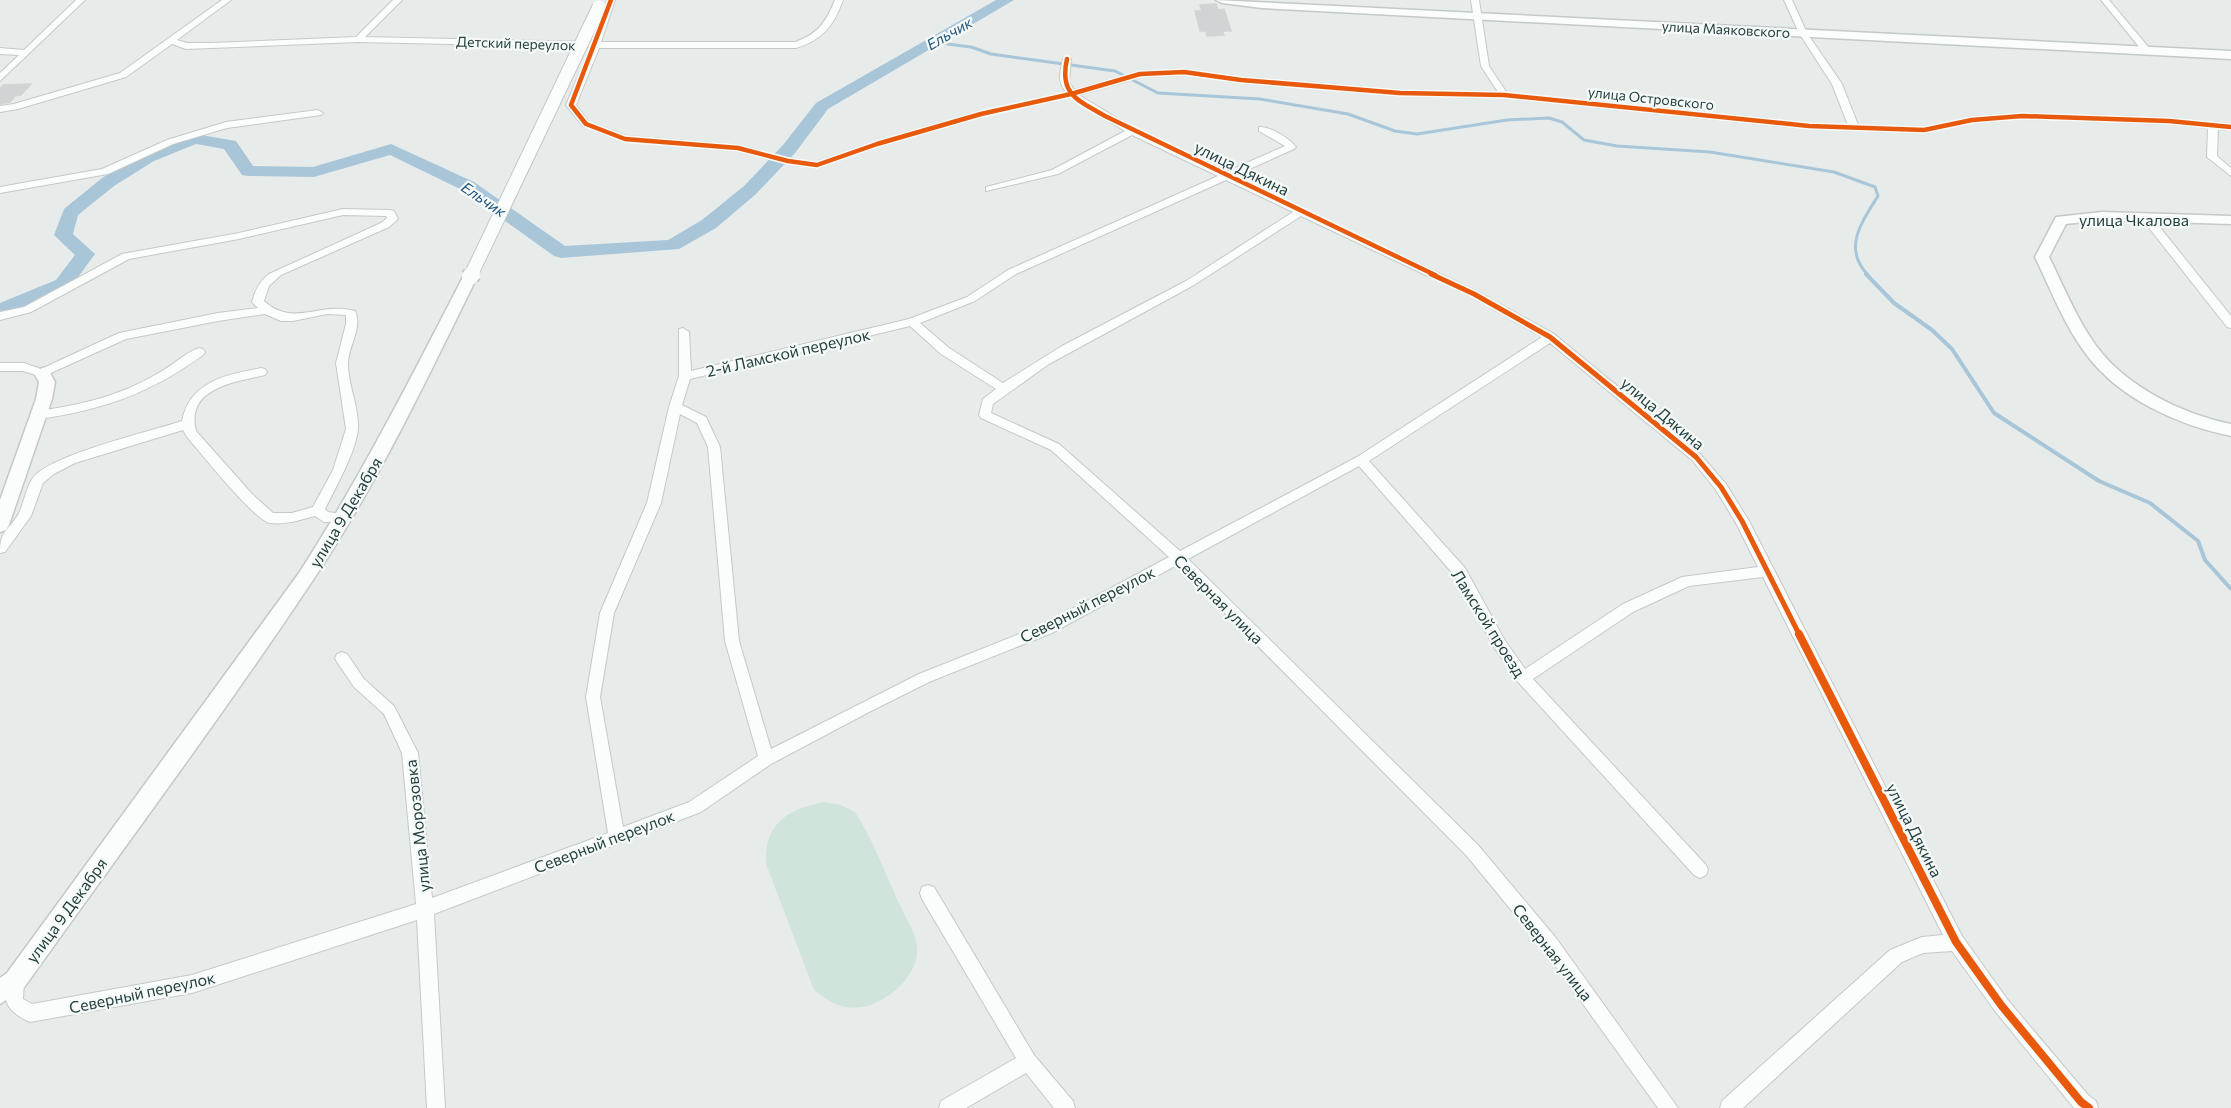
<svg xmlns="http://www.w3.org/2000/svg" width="2231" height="1108" viewBox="0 0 2231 1108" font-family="Commissioner,sans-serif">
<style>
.green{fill:#d0e4dc}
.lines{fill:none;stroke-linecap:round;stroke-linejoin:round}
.stream-far1{stroke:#a9c6d9;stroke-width:3}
.stream{stroke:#a9c6d9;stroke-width:4}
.river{fill:#a9c6d9;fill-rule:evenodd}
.building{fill:#d0d4d4;stroke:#cfd5d4;stroke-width:1.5}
.street-casing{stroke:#c4c9c8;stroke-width:2}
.secondary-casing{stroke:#c2c9c8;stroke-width:3}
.street{fill:#fbfcfc;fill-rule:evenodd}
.secondary{fill:#fbfcfc;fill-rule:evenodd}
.secondary-bridge-far1-casing{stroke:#c2c9c8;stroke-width:15;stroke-linecap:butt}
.secondary-bridge-casing{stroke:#c2c9c8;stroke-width:20;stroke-linecap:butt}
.secondary-bridge-far1{stroke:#fbfcfc;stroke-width:13}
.secondary-bridge{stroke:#fbfcfc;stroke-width:16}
.cycleway-far2-casing{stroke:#f5faf9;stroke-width:8}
.cycleway-far1-casing{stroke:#f5faf9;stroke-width:9}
.cycleway-casing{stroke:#f5faf9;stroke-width:11}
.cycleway-far2{stroke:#e8590c;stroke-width:4.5}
.cycleway-far1{stroke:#e8590c;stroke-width:5}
.cycleway{stroke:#e8590c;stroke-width:8}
.labels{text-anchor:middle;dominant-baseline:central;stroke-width:4.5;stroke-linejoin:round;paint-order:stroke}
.far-street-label{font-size:14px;fill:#243f3f;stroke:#f5faf9}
.far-water-label{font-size:15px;font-style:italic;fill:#1f547a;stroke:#f5faf9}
.street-label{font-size:16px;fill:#243f3f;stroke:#f5faf9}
</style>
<rect width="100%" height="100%" fill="#e7eceb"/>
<path class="green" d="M824,802L841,805L855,812C873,840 885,873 899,903C904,915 913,929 916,941C923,969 896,995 873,1004C851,1013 831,1005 814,990L766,864C764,824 787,809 824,802Z"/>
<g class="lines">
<path class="stream-far1" d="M932,42L971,47L991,54L1115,71L1158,93L1260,99L1348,114L1395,131L1417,134L1507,120L1549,118L1562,122L1584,140L1617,146L1710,152L1834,172L1875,187L1878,196C1862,222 1842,248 1868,275"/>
<polyline class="stream" points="1866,274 1894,303 1932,330 1952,349 1994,413 2099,481 2150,503 2198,541 2205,560 2231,589"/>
<polygon class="river" points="996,0 1014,0 828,109 795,153 756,194 716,228 679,249 561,258 554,256 462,190 390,155 314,177 248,176 242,175 224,149 196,144 154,161 114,186 78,215 73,234 95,254 70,288 13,313 0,315 0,303 56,280 75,255 54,235 64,209 102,178 142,153 195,134 236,141 253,166 313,167 391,144 474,182 565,246 668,240 702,220 744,186 783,145 816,103"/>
</g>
<g class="building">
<polygon points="1216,4 1218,10 1224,9 1231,31 1222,31 1224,35 1207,36 1206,31 1200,31 1195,11 1202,11 1200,5"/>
<polygon points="31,84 21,95 15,96 10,102 0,104 0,89 3,85"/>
</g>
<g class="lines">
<defs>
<g id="street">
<polygon points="76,0 85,0 0,81 0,73 19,55 0,54 0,48 24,50"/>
<path d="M222,0H231L177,40L187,43H211L356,37L393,0H402L365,37L593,42L607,0H615L601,42H795C818,34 826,22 835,0H843C834,25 823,40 796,48H599L576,105L589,122L627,136L738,145L788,158L816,162L874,142L978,112L1066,92C1057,81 1060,73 1063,59L1067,56L1071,59L1069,82L1074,90L1140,71L1184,69L1241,77L1400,90L1498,92L1481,66L1471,0H1479L1489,66L1507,93L1809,123L1848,125L1832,84L1799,33L1784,0H1792L1807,33L1842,84L1858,125L1924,127L1972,117L2022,113L2169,118L2231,124V130L2218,129L2217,156L2231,168V176L2207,157L2208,128L2169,124L2022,119L1972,123L1924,133L1809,129L1504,98L1400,96L1241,83L1184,75L1141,77L1079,95L1135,129L1226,172L1285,146L1259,131V127C1270,126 1289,138 1296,147L1294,149L1234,176L1478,292L1554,334L1700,454L1726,484L1749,521L1962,936L2007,999L2088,1095L2096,1101L2098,1108H2074L1995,1011L1952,951L1923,953L1902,962L1743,1108H1720L1722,1101L1890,950L1922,937L1943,935L1763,577L1689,586L1633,612L1533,679L1706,865L1708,870L1706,875L1700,878L1694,875L1518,682L1494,647L1455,576L1359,466L1188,559L1478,845L1556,938L1678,1108H1658L1544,950L1466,855L1177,565L1052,633L929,682L869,712L771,764L701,812L434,914L445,1108H427L417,920L192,993L30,1022C7,1012 0,1000 9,975L15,972L21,975L24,981L23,999L32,1004L192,975L416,904L402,753L384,714L354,687L337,662L335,658L337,654L342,652L347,654L364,679L394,706L418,753L432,898L608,833L586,697L600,613L647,503L669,407L679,376V329L683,328L689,332L691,371L909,319L967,297L1008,270L1218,176L1132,135L1058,174L986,191V187L1052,170L1125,131L1091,111L1071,97L983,116L880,146L817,168L788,164L738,151L622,141L583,126L566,105L591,47L358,42L186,49L172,44L126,77L18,109L0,112V106L14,104L120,73ZM1226,180L1293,212L1186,281L1062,346L1003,383L949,348L920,323L975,301L1016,274ZM1301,216L1470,296L1542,337L1357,457L1180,551L1059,444L991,413L993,404L1049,364L1194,285ZM910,326L941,354L996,389L983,399L979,415L981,418L1051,450L1169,557L1042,625L919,674L771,749L739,641L720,447L706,417L682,405L690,379ZM1550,343L1692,460L1716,490L1736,523L1758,567L1682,577L1623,604L1525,669L1504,639L1465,568L1369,461ZM680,414L697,423L708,447L725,641L758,756L689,802L623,827L600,697L614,613L661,503Z"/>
<polygon points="2101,0 2109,0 2150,49 2150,53 2144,53"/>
<polygon points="318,110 323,113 321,115 227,128 173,144 108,174 0,193 0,187 102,169 167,140 226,122"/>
<path d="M343,209L390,210L394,211L398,219L389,227L281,275L269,286L264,301C294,328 318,301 355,311C363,328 348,346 348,364C348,385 359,407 358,428C357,450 335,489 325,509L328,512L349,515L351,518L349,521L324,522L315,516C300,520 286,525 270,523C255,521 200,452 187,437L183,430L75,463L54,474L43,483L31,516L5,552L0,553C0,529 9,531 19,513C24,502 26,489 32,479C48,455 152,431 182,421C190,381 226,375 261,368L265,369L267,372L265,375C237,382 185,387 196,431L252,494L273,513H292L313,507L333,470L346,429L336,363L346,324V315L327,314L293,321H281L265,314L218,321L126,339L42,377L23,371H0V363H24L41,369L119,333L218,313L258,308L252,302C255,290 260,281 269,274L381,223L387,218L386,216L343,215L239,239L129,259L31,312L0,320V312L24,307L122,254L239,233Z"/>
<polygon points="2146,214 2150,215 2231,316 2231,328 2227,327 2142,219 2141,217"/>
<path d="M199,348L203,349L205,352L203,355C151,393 103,410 39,419L33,415L39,411C80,405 119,396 155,375C170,368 184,353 199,348Z"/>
<polygon points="928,885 934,887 1034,1055 1073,1101 1075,1108 1054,1108 1026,1073 966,1108 939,1108 941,1101 1016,1058 922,899 920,893 922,887"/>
</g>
<g id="secondary">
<polygon points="1216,0 2231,51 2231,59 1262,8 1222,3"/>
<path d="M2102,212L2231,216V224L2102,220L2066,224L2049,257C2064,287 2077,320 2097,347C2127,387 2182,414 2231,424V436C2178,425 2119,399 2086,354C2064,325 2051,290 2035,257L2056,217Z"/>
<path d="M470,273L477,277C426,381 376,487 311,583C219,721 119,854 23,989L0,1004V978L7,973L299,573C360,478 411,378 463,277Z"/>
<polygon points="42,368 48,369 55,382 52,399 9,525 6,530 0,532 0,500 36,399 39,382 34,373"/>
</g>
</defs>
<use href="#street" class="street-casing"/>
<use href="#secondary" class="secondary-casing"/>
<use href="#street" class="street"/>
<use href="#secondary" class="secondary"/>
<defs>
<polyline id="secondary-bridge-far1" points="471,275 599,7"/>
<polyline id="secondary-bridge" points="470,277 472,274"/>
</defs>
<use href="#secondary-bridge-far1" class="secondary-bridge-far1-casing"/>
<use href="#secondary-bridge" class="secondary-bridge-casing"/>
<use href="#secondary-bridge-far1" class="secondary-bridge-far1"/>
<use href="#secondary-bridge" class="secondary-bridge"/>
<defs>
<g id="cycleway-far2">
<polyline points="611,0 571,105 586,124 625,139 738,148 788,161 817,165 877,144 981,114 1071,94 1140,74 1184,72 1241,80 1400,93 1504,95 1809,126 1924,130 1972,120 2022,116 2169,121 2231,127"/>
<path d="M1067,59C1059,94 1077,100 1105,116L1435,275"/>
</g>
<polyline id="cycleway-far1" points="1431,274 1474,294 1550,337 1696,457 1721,487 1742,521 1800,636"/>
<polyline id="cycleway" points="1799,634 1956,942 2001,1005 2081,1102 2089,1108"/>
</defs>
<use href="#cycleway-far2" class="cycleway-far2-casing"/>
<use href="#cycleway-far1" class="cycleway-far1-casing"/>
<use href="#cycleway" class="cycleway-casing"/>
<use href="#cycleway-far2" class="cycleway-far2"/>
<use href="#cycleway-far1" class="cycleway-far1"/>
<use href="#cycleway" class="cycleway"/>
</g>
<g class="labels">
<g class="far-street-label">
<text transform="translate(1726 29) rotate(3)">улица Маяковского</text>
<text transform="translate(516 43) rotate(2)">Детский переулок</text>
<text transform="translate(1651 98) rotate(6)">улица Островского</text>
</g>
<g class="far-water-label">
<text transform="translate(949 33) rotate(-30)">Ельчик</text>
<text transform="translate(484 199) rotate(34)">Ельчик</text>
</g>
<g class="street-label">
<text transform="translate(1242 168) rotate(26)">улица Дякина</text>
<text x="2134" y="219">улица Чкалова</text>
<text transform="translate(788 352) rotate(-13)">2-й Ламской переулок</text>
<text transform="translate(1663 413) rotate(40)">улица Дякина</text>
<text transform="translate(345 512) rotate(-59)">улица 9 Декабря</text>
<text transform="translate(1219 599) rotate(45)">Северная улица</text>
<text transform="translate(1087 604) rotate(-27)">Северный переулок</text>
<text transform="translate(1489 623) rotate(58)">Ламской проезд</text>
<text transform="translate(417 826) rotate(-96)">улица Морозовка</text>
<text transform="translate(1915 830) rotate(63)">улица Дякина</text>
<text transform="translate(604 841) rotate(-21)">Северный переулок</text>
<text transform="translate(66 910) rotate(-54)">улица 9 Декабря</text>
<text transform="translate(1553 952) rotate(52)">Северная улица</text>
<text transform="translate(142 992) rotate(-12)">Северный переулок</text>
</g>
</g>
</svg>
